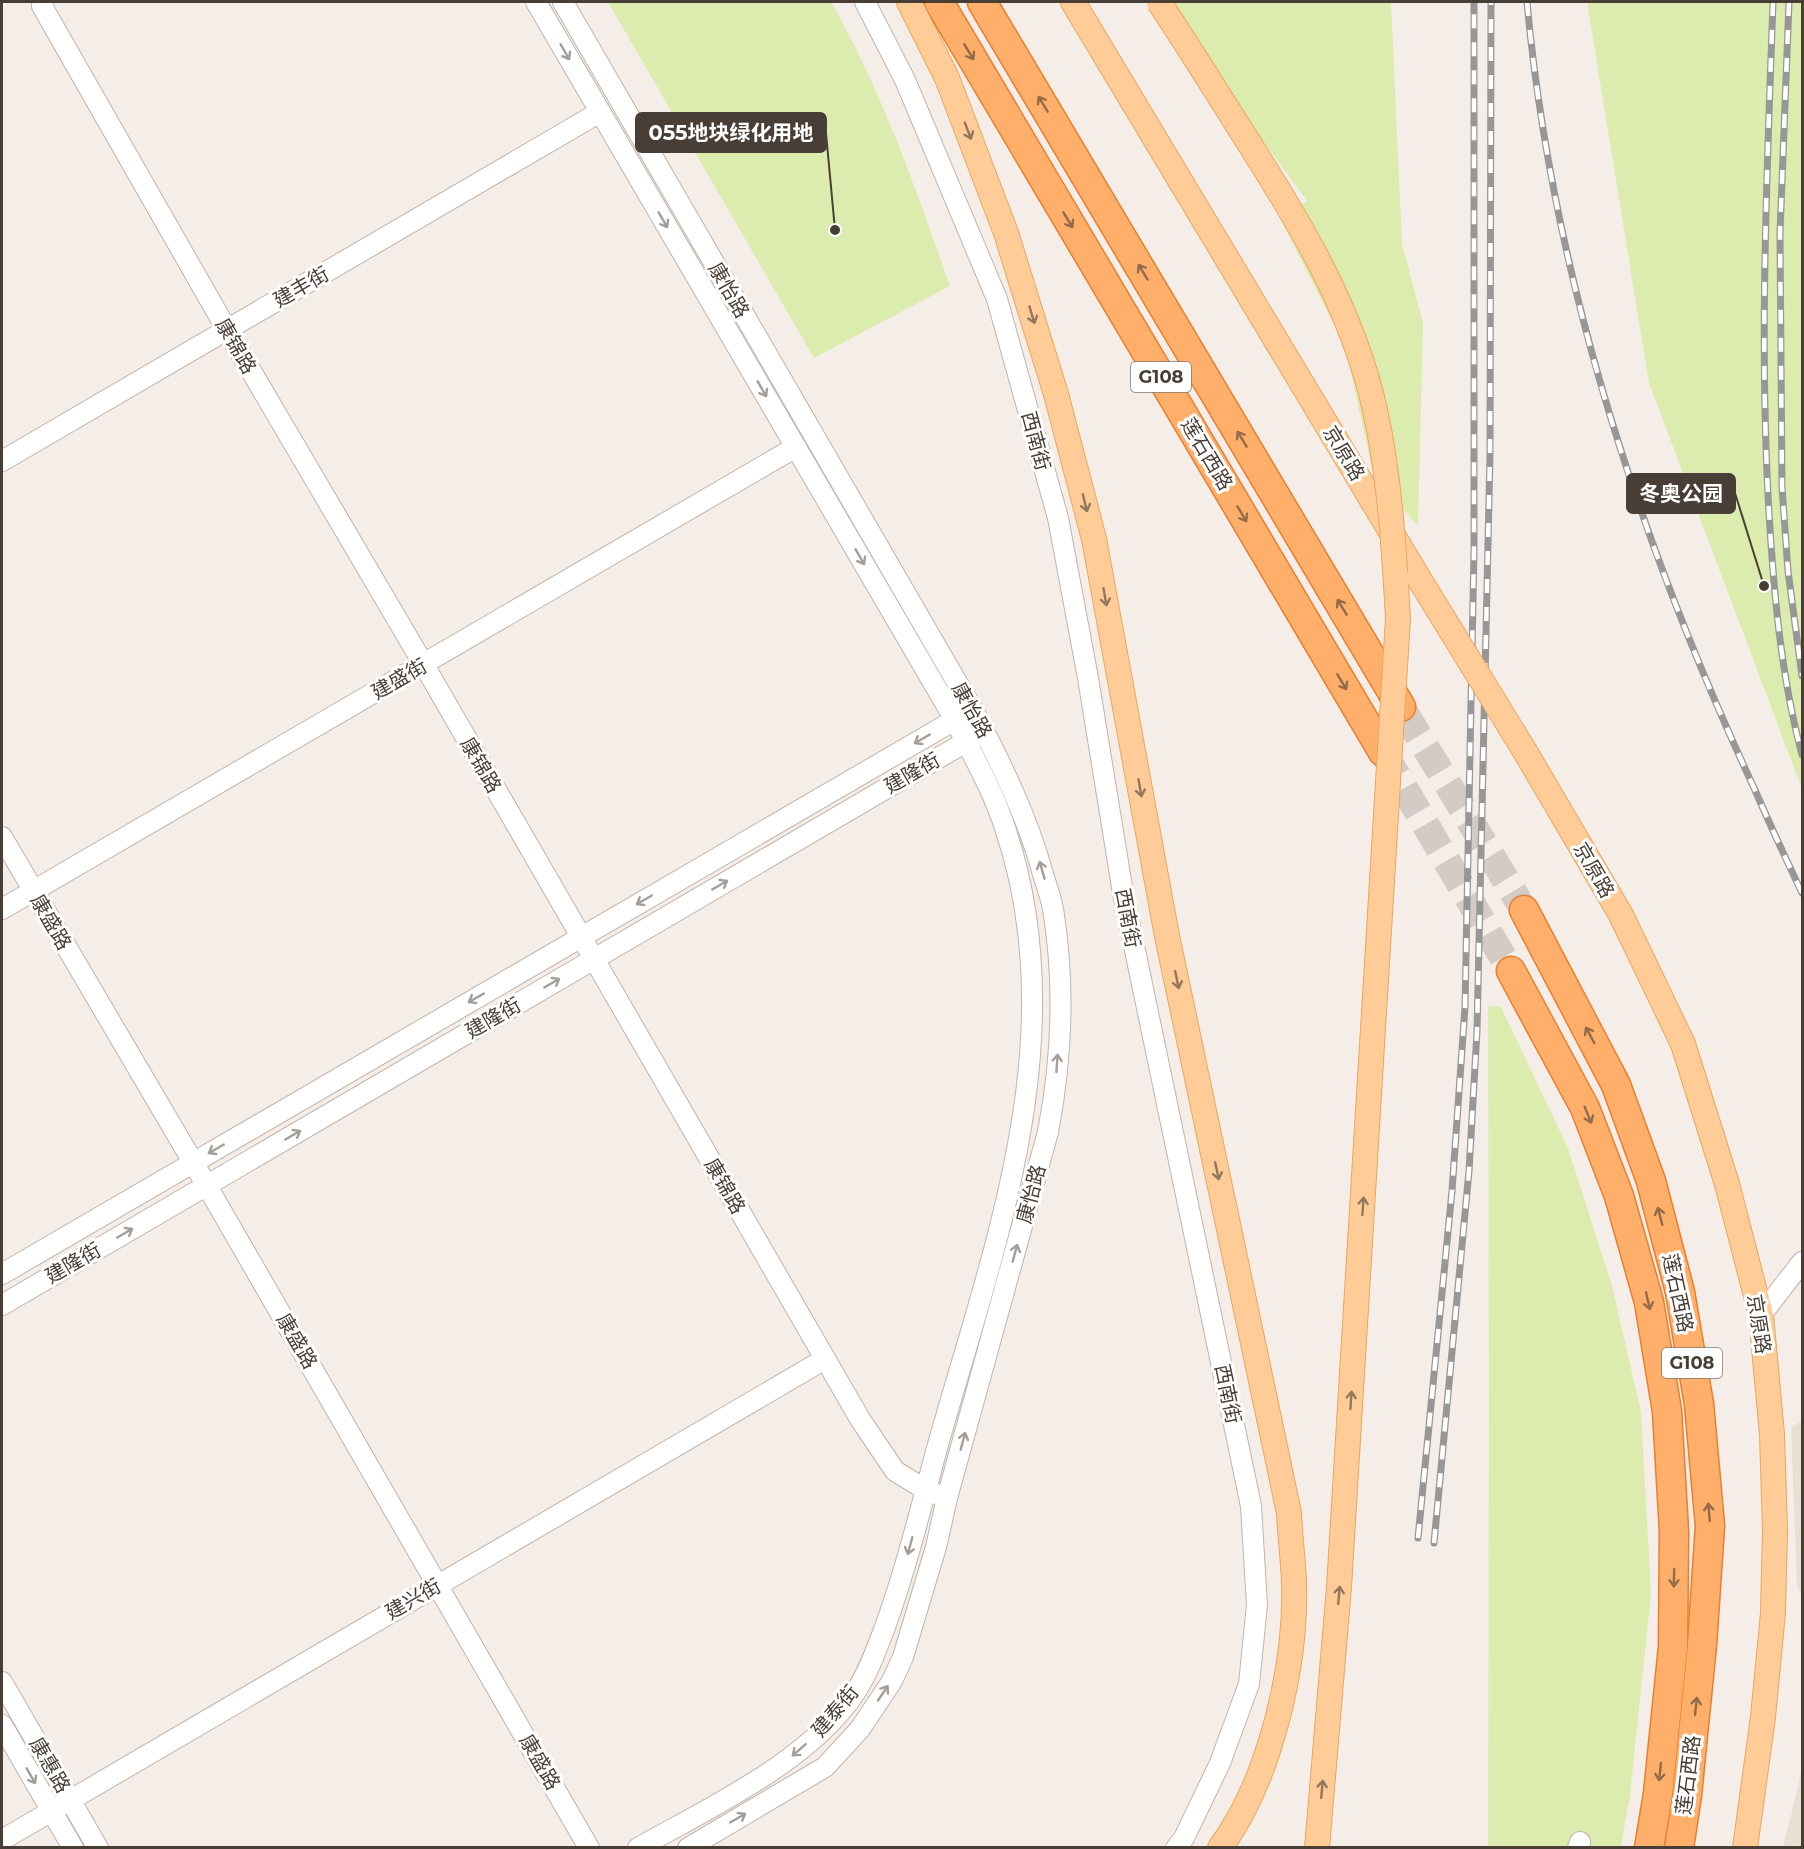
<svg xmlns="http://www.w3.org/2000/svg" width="1804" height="1849" viewBox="0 0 1804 1849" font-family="Montserrat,'Noto Sans SC',sans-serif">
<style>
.residential{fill:#e9dfd5}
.green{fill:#dcebae}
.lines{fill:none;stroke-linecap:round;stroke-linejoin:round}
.highway-tunnel{stroke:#d3cbc4;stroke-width:28;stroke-dasharray:28 14;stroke-linecap:butt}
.minor-casing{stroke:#c1b4aa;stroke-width:22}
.major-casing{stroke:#eba55f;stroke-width:26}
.highway-casing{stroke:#e77f30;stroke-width:31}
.minor{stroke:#fff;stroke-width:20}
.major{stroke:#ffcc97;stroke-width:24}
.highway{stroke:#ffaf69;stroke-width:28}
.rail-casing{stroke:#979797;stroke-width:7}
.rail{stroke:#fff;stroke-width:4.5;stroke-dasharray:14;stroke-linecap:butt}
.major-bridge-casing{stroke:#eba55f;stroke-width:26;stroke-linecap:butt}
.major-bridge{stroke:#ffcc97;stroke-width:24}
.oneway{stroke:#a49e9a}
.oneway2{stroke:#926b4a}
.oneway3{stroke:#92775d}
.labels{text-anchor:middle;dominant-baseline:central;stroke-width:6;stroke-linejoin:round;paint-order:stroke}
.shield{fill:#fff;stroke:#807872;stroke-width:1.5}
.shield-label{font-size:18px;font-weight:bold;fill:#493e36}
.street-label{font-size:20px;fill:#493e36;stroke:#fff}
.leader{fill:none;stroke:#493e36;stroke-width:2}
.callout-dot{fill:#493e36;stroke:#fff;stroke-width:2}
.callout{fill:#493e36;stroke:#493e36;stroke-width:2}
.callout-label{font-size:21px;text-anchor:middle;font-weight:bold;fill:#fff}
</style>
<rect width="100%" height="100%" fill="#f5eee8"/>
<g class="residential">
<polygon points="1802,1421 1802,1595 1797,1587 1791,1427"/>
<polygon points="1802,1767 1802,1847 1783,1847 1799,1783"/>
</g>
<g class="green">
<path d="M608,2H831C882,91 916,189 950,286L814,358Z"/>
<polygon points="1161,2 1391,2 1402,244 1423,323 1418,526 1374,477 1345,346 1279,217 1307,201"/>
<polygon points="1587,2 1802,2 1802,789 1649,383"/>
<polygon points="1488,1006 1501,1007 1568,1148 1612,1286 1641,1412 1651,1594 1630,1795 1621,1847 1488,1847 1489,1404"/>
</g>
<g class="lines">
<g class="highway-tunnel">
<polyline points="1404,712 1524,910"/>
<polyline points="1383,752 1511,971"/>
</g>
<defs>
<g id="minor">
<polyline points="43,2 42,6 227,330 424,665 860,1419 895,1471 926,1490 936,1494"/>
<path d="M536,2L955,720C973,756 994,792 1006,831C1074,1036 995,1244 939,1441C922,1503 907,1566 885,1627C877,1648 869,1671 856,1691C812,1760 709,1808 638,1848"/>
<path d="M563,2L973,710C1001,763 1027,816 1043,874C1046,885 1051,897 1053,909C1065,983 1062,1059 1048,1132L947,1498L936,1547L903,1657L892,1681L860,1729L825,1767L688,1848"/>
<polyline points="865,2 905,80 997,299 1058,518 1088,678 1123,893 1251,1506 1257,1605 1249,1684 1220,1763 1184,1838 1176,1848"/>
<polyline points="2,461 600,112"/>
<polyline points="2,837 207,1186 589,1848"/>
<polyline points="2,909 796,447"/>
<polyline points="2,1274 965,714"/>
<polyline points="2,1305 976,736"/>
<polyline points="1761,1315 1802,1262"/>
<polyline points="2,1682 98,1848"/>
<polyline points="2,1725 73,1848"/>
<polyline points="2,1840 825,1359"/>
<polyline points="1578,1848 1580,1842"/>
</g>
<g id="major">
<path d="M909,2L947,78L1006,233L1056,394L1094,539L1167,936L1289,1513C1290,1536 1293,1559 1294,1581C1297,1665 1270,1780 1220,1848"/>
<polyline points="1073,2 1418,577"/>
<polyline points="1526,753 1621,915 1683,1044 1727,1184 1761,1315 1772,1434 1775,1530 1773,1613 1763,1717 1745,1848"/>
</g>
<g id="highway">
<polyline points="939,2 1383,752"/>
<polyline points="982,2 1401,707"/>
<polyline points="1524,910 1616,1085 1651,1181 1680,1292 1699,1404 1710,1526 1702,1645 1687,1795 1679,1848"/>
<polyline points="1511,971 1585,1108 1619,1196 1649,1302 1667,1411 1674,1531 1673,1647 1658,1794 1649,1848"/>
</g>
</defs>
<use href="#minor" class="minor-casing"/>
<use href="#major" class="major-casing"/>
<use href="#highway" class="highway-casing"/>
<use href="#minor" class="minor"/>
<use href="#major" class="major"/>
<use href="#highway" class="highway"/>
<defs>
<g id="rail">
<path d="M1527,2C1552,276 1639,541 1755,790C1770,825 1786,859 1802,893"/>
<path d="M1773,2C1767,172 1759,343 1769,513C1774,595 1781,676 1802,755"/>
<polyline points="1789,2 1780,233 1782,487 1788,571 1802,676"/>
<polyline points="1418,1538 1452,1191 1465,1007 1474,550 1474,2"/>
<polyline points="1434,1543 1469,1171 1477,1031 1490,455 1491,2"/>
</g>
</defs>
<use href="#rail" class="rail-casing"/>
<use href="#rail" class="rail"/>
<defs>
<g id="major-bridge">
<path d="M1159,2C1187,45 1215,89 1242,132C1297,218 1353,309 1375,410C1390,479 1394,549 1398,618L1339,1587L1317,1848"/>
<polyline points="1418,577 1526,753"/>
</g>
</defs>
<use href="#major-bridge" class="major-bridge-casing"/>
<use href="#major-bridge" class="major-bridge"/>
</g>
<defs><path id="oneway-shaft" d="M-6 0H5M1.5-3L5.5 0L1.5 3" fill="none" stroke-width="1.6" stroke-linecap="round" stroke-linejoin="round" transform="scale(1.5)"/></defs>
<g class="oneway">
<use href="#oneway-shaft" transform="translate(565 52) rotate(60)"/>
<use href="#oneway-shaft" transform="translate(663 220) rotate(60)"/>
<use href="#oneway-shaft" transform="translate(762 389) rotate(60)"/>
<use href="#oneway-shaft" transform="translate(860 557) rotate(60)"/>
<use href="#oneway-shaft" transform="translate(922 739) rotate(150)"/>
<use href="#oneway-shaft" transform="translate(1042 870) rotate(-106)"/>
<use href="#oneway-shaft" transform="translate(720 885) rotate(-30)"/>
<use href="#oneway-shaft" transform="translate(644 900) rotate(150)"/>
<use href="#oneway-shaft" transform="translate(552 983) rotate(-30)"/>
<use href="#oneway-shaft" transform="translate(476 998) rotate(150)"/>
<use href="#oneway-shaft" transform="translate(1057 1063) rotate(-86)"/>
<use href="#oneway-shaft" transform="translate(293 1135) rotate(-30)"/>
<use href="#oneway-shaft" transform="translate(216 1149) rotate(150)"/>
<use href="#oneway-shaft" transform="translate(125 1233) rotate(-30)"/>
<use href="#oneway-shaft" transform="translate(1015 1253) rotate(-75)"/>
<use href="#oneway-shaft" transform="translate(963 1441) rotate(-75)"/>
<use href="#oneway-shaft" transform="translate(910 1546) rotate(105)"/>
<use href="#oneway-shaft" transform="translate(883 1693) rotate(-56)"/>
<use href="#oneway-shaft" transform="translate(799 1750) rotate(139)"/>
<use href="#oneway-shaft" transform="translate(31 1776) rotate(60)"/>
<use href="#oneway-shaft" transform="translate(738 1818) rotate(-30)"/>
</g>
<g class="oneway2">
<use href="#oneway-shaft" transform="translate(969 52) rotate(59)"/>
<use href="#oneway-shaft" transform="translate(1043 104) rotate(-121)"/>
<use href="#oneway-shaft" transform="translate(1068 220) rotate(59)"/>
<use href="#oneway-shaft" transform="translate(1143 272) rotate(-121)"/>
<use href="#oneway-shaft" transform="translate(1242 439) rotate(-121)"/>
<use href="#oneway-shaft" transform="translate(1242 514) rotate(59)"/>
<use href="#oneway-shaft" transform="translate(1342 607) rotate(-121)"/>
<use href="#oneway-shaft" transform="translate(1342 682) rotate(59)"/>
<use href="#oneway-shaft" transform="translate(1590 1035) rotate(-118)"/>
<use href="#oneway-shaft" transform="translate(1588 1115) rotate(68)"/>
<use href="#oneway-shaft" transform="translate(1660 1216) rotate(-105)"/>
<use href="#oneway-shaft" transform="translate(1648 1301) rotate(77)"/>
<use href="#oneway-shaft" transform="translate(1709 1512) rotate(-95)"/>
<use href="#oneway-shaft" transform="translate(1674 1578) rotate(91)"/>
<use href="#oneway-shaft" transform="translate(1696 1706) rotate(-84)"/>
<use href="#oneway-shaft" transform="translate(1660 1772) rotate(96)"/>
</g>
<g class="oneway3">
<use href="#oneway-shaft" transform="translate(968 131) rotate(69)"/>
<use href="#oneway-shaft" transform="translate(1032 315) rotate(73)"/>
<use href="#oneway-shaft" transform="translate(1085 503) rotate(76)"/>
<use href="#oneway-shaft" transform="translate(1105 597) rotate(80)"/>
<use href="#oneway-shaft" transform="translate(1140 788) rotate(80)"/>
<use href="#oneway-shaft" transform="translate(1177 980) rotate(78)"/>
<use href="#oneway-shaft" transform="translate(1217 1171) rotate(78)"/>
<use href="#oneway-shaft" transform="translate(1363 1206) rotate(-86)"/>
<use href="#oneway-shaft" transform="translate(1351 1400) rotate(-86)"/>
<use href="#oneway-shaft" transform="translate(1339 1595) rotate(-85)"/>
<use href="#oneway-shaft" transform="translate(1322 1789) rotate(-85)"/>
</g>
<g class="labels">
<g class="shield">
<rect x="1131" y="362" width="60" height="30" rx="4.5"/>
<rect x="1662" y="1348" width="60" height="30" rx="4.5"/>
</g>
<g class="shield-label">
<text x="1161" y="377">G108</text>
<text x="1692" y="1363">G108</text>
</g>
<g class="street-label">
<text transform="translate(301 287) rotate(-30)">建丰街</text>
<text transform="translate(729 290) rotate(60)">康怡路</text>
<text transform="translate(236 346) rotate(60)">康锦路</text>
<text transform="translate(1036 441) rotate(75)">西南街</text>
<text transform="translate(1344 453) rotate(59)">京原路</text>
<text transform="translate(1207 454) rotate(59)">莲石西路</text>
<text transform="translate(399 679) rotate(-30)">建盛街</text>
<text transform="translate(972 710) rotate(61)">康怡路</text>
<text transform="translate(481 765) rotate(60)">康锦路</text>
<text transform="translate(912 773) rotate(-30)">建隆街</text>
<text transform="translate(1594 870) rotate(60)">京原路</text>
<text transform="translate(1128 918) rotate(79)">西南街</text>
<text transform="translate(51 922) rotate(60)">康盛路</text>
<text transform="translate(493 1018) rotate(-30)">建隆街</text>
<text transform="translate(725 1186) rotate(60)">康锦路</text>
<text transform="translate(1031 1194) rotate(-75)">康怡路</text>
<text transform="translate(73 1263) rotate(-30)">建隆街</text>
<text transform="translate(1678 1293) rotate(78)">莲石西路</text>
<text transform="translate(1759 1324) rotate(81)">京原路</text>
<text transform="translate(297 1341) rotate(60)">康盛路</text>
<text transform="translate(1228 1394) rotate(78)">西南街</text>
<text transform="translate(413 1599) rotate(-30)">建兴街</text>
<text transform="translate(835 1711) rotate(-50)">建泰街</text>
<text transform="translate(540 1762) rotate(60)">康盛路</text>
<text transform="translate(50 1765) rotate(60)">康惠路</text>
<text transform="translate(1688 1775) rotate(-83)">莲石西路</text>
</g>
</g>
<path class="leader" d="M835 230L826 133M1764 586L1735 493"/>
<g class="callout-dot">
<circle cx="835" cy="230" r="6"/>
<circle cx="1764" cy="586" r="6"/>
</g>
<g class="callout">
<rect x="636" y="113" width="190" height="39" rx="6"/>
<rect x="1627" y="474" width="108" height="39" rx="6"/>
</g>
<g class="callout-label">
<text x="731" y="140">055地块绿化用地</text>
<text x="1681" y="501">冬奥公园</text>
</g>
<rect width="1804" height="1849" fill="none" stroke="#493e36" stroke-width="6"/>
</svg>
